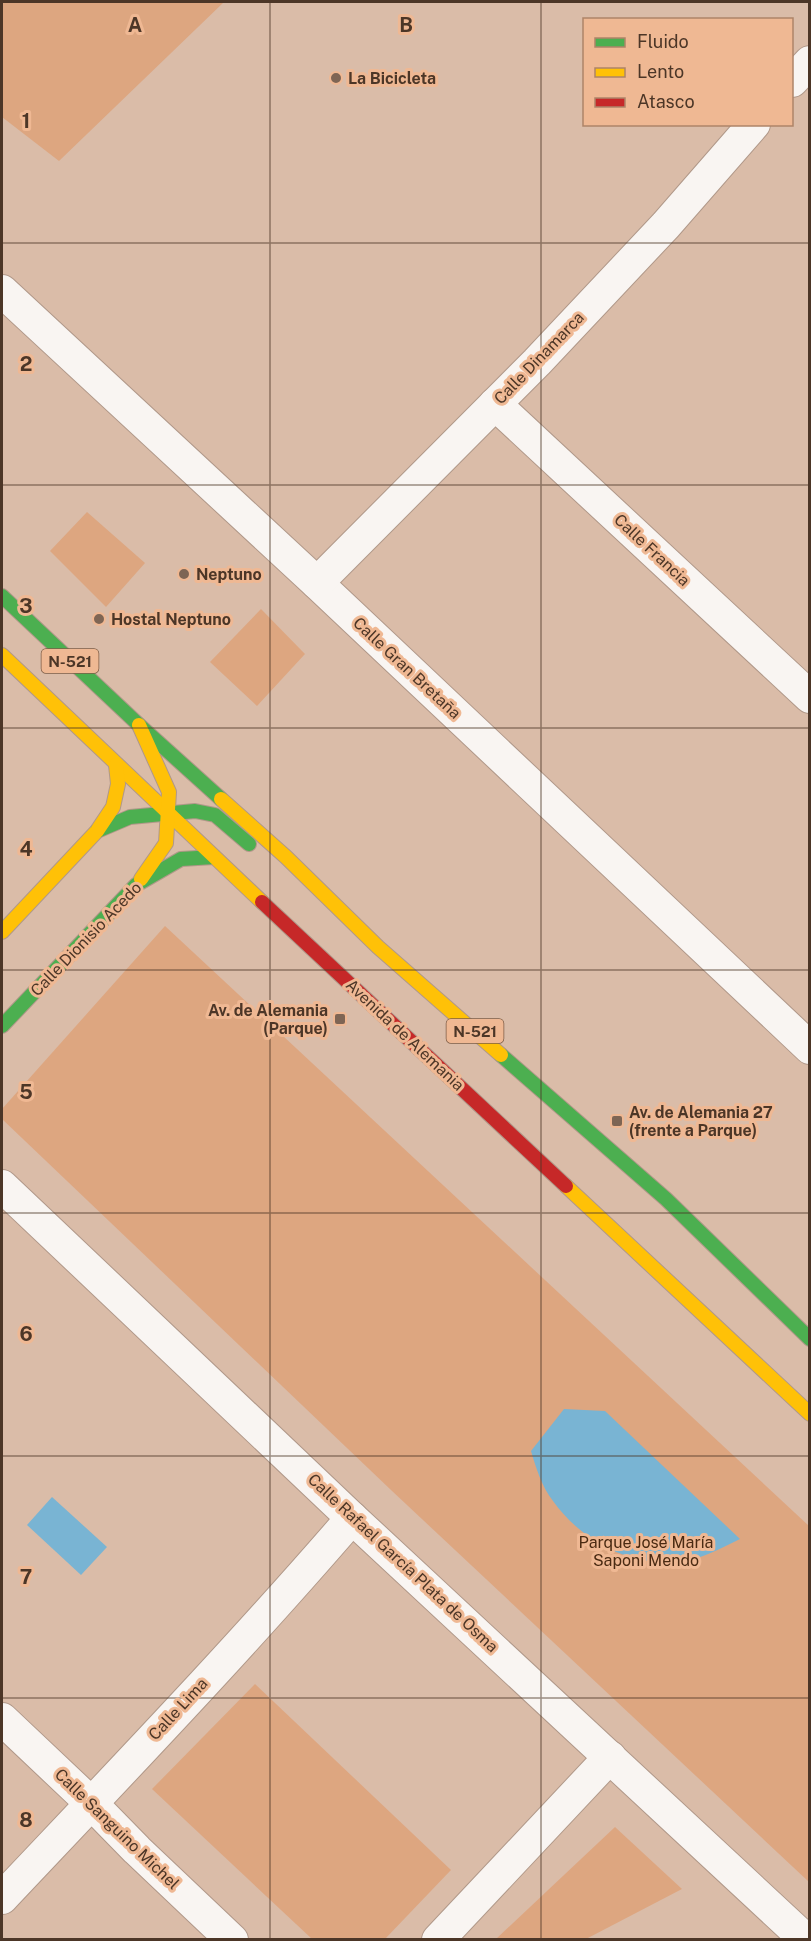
<svg xmlns="http://www.w3.org/2000/svg" width="811" height="1941" viewBox="0 0 811 1941" font-family="'Public Sans',sans-serif">
<style>
.green{fill:#dda680}
.water{fill:#79b4d3}
.lines{fill:none;stroke-linecap:round;stroke-linejoin:round}
.street-casing{stroke:#b09889;stroke-width:34}
.fast-casing{stroke:#b09889;stroke-width:16}
.slow-casing{stroke:#b09889;stroke-width:16}
.jam-casing{stroke:#b09889;stroke-width:16}
.street{stroke:#f9f5f2;stroke-width:32}
.fast{stroke:#4caf50;stroke-width:14}
.slow{stroke:#ffc107;stroke-width:14}
.jam{stroke:#c62828;stroke-width:14}
.grid{fill:none;stroke:#4c3627;stroke-width:1.5;stroke-opacity:0.55}
.poi-dot{fill:#7e6554;stroke:#efb893;stroke-width:2}
.labels{text-anchor:middle;dominant-baseline:central;stroke-width:6;stroke-linejoin:round;paint-order:stroke}
.shield{fill:#efb893;stroke:#7d5d47;stroke-width:1.5}
.shield-label{font-size:15px;font-weight:bold;fill:#4c3627}
.poi-label{font-size:16px;font-weight:bold;fill:#4c3627;stroke:#efb893;text-anchor:start}
.street-label{font-size:16px;fill:#4c3627;stroke:#efb893}
.park-label{font-size:16px;fill:#4a2a12;stroke:#efb893}
.grid-label{font-size:20px;text-anchor:middle;font-weight:bold;fill:#4c3627;stroke:#efb893;stroke-width:6;stroke-linejoin:round;paint-order:stroke}
</style>
<rect width="100%" height="100%" fill="#dabca8"/>
<g class="green">
<polygon points="2,2 224,2 59,161 2,117"/>
<polygon points="87,512 145,563 106,607 50,551"/>
<polygon points="261,609 305,654 257,706 210,662"/>
<polygon points="165,926 809,1526 809,1882 391,1490 2,1119 2,1109"/>
<polygon points="255,1684 451,1870 385,1939 312,1939 152,1789"/>
<polygon points="615,1827 682,1889 586,1939 496,1939"/>
</g>
<g class="water">
<path d="M564,1409L605,1411L740,1539C724,1547 707,1556 689,1560C637,1571 583,1543 553,1501C542,1487 536,1468 531,1451Z"/>
<polygon points="52,1497 107,1547 81,1575 27,1525"/>
</g>
<g class="lines">
<defs>
<g id="street">
<polyline points="792,81 810,62"/>
<polyline points="2,291 317,583 810,1048"/>
<polyline points="495,404 810,697"/>
<polyline points="317,583 537,362 666,225 754,124"/>
<polyline points="2,1186 352,1518 806,1940"/>
<polyline points="2,1719 92,1804 137,1850 232,1940"/>
<path d="M2,1898C120,1773 240,1648 352,1518"/>
<polyline points="438,1940 610,1757"/>
</g>
<g id="fast">
<polyline points="2,596 139,725 221,799"/>
<polyline points="97,831 130,817 195,811 215,815 249,844"/>
<polyline points="2,1026 136,885 181,859 214,857"/>
<polyline points="501,1055 666,1199 810,1339"/>
</g>
<g id="slow">
<polyline points="2,655 262,902"/>
<polyline points="139,725 169,792 166,843 141,879"/>
<polyline points="221,799 286,857 378,947 501,1055"/>
<polyline points="2,932 97,831 113,807 118,784 116,765"/>
<polyline points="566,1186 810,1414"/>
</g>
<polyline id="jam" points="262,902 566,1186"/>
</defs>
<use href="#street" class="street-casing"/>
<use href="#fast" class="fast-casing"/>
<use href="#slow" class="slow-casing"/>
<use href="#jam" class="jam-casing"/>
<use href="#street" class="street"/>
<use href="#fast" class="fast"/>
<use href="#slow" class="slow"/>
<use href="#jam" class="jam"/>
</g>
<path class="grid" d="M270,2V1940M541,2V1940M2,243H810M2,485H810M2,728H810M2,970H810M2,1213H810M2,1456H810M2,1698H810"/>
<g class="poi-dot">
<circle cx="336" cy="78" r="6"/>
<circle cx="184" cy="574" r="6"/>
<circle cx="99" cy="619" r="6"/>
<rect x="334" y="1013" width="12" height="12" rx="3"/>
<rect x="611" y="1115" width="12" height="12" rx="3"/>
</g>
<g class="labels">
<g class="shield">
<rect x="41.5" y="649" width="57" height="24" rx="4.5"/>
<rect x="446.5" y="1019" width="57" height="24" rx="4.5"/>
</g>
<g class="shield-label">
<text x="70" y="661">N-521</text>
<text x="475" y="1031">N-521</text>
</g>
<g class="poi-label">
<text x="348" y="78">La Bicicleta</text>
<text x="196" y="574">Neptuno</text>
<text x="111" y="619">Hostal Neptuno</text>
<text x="328" y="1010" text-anchor="end">Av. de Alemania<tspan x="328" dy="18">(Parque)</tspan></text>
<text x="629" y="1112">Av. de Alemania 27<tspan x="629" dy="18">(frente a Parque)</tspan></text>
</g>
<g class="street-label">
<text transform="translate(539 358) rotate(-46)">Calle Dinamarca</text>
<text transform="translate(652 550) rotate(43)">Calle Francia</text>
<text transform="translate(407 668) rotate(43)">Calle Gran Bretaña</text>
<text transform="translate(86 939) rotate(-46)">Calle Dionisio Acedo</text>
<text transform="translate(405 1035) rotate(43)">Avenida de Alemania</text>
<text transform="translate(403 1563) rotate(43)">Calle Rafael García Plata de Osma</text>
<text transform="translate(178 1709) rotate(-47)">Calle Lima</text>
<text transform="translate(117 1829) rotate(44)">Calle Sanguino Michel</text>
</g>
<g class="park-label">
<text x="646" y="1542">Parque José María<tspan x="646" dy="18">Saponi Mendo</tspan></text>
</g>
</g>
<g class="grid-label">
<text x="135" y="32">A</text>
<text x="406" y="32">B</text>
<text x="26" y="128">1</text>
<text x="26" y="371">2</text>
<text x="26" y="613">3</text>
<text x="26" y="856">4</text>
<text x="26" y="1099">5</text>
<text x="26" y="1341">6</text>
<text x="26" y="1584">7</text>
<text x="26" y="1827">8</text>
</g>
<rect width="811" height="1941" fill="none" stroke="#4c3627" stroke-width="6"/>
<rect x="583" y="18" width="210" height="108" fill="#efb893" stroke="#ae8468" stroke-width="1.5"/>
<rect x="595" y="38" width="30" height="9" fill="#4caf50" stroke="#ae8468" stroke-width="1.5"/>
<text x="637" y="48" font-size="18" fill="#4c3627">Fluido</text>
<rect x="595" y="68" width="30" height="9" fill="#ffc107" stroke="#ae8468" stroke-width="1.5"/>
<text x="637" y="78" font-size="18" fill="#4c3627">Lento</text>
<rect x="595" y="98" width="30" height="9" fill="#c62828" stroke="#ae8468" stroke-width="1.5"/>
<text x="637" y="108" font-size="18" fill="#4c3627">Atasco</text>
</svg>
